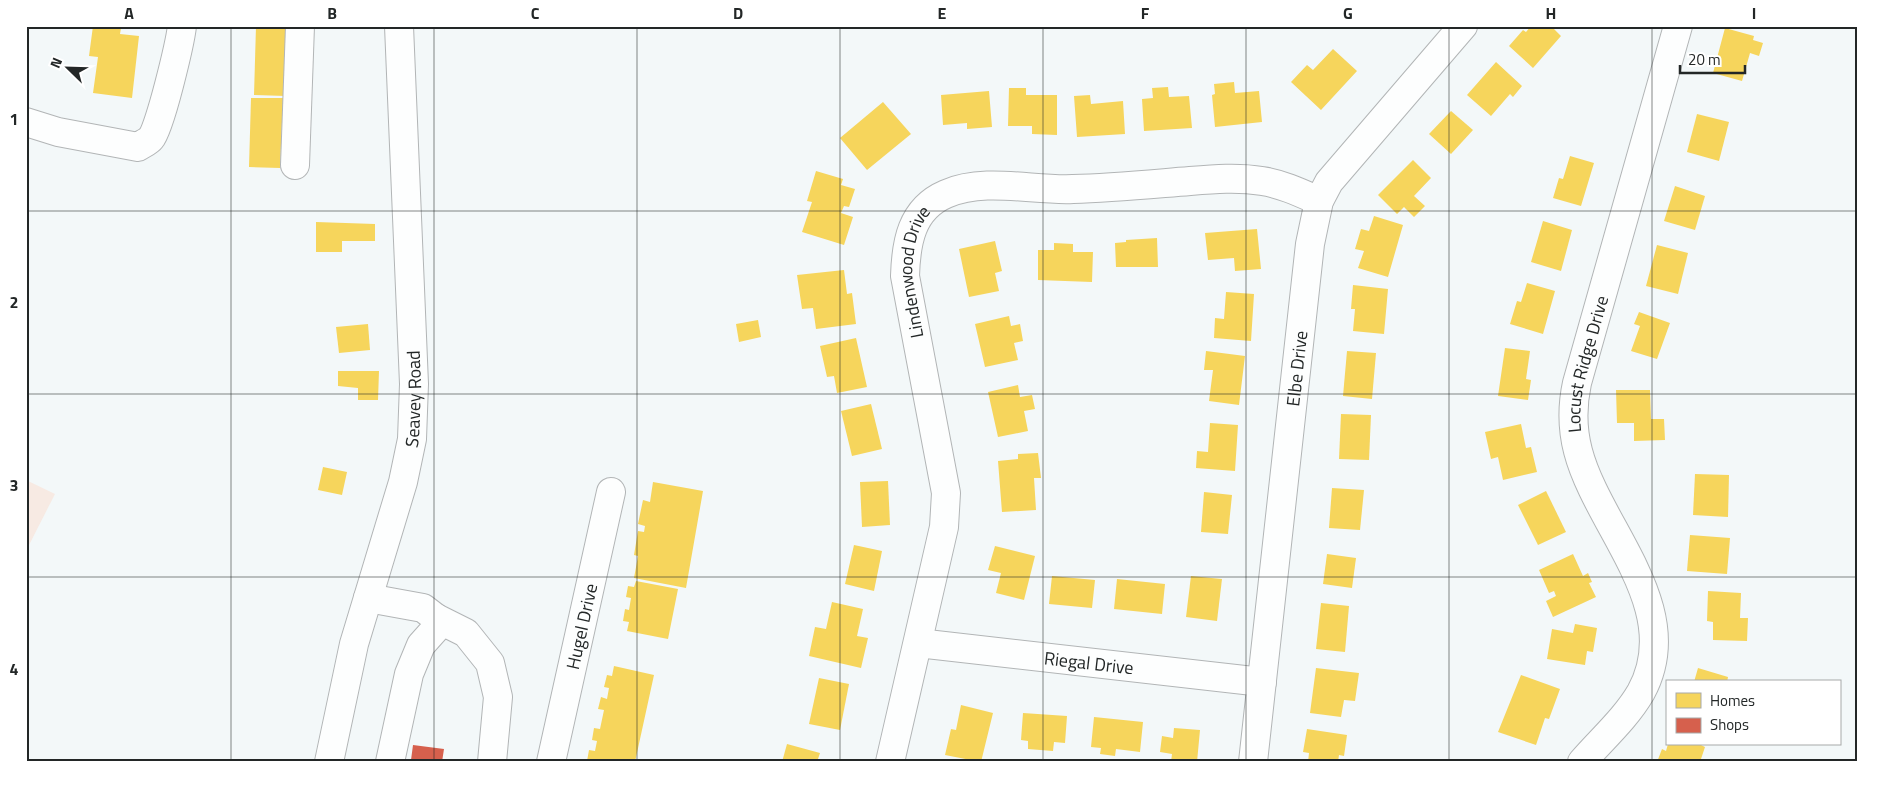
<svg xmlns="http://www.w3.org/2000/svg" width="1883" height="788" viewBox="0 0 1883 788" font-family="'Titillium Web',sans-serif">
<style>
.green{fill:#f7eae3}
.homes{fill:#f6d55c}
.shops{fill:#d6604d}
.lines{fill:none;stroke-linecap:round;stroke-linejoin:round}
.minor-casing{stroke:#b2b5b6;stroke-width:30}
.minor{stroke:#fdfefe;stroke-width:28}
.grid{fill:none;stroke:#232727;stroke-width:1;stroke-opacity:0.55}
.labels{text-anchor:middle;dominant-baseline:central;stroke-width:5;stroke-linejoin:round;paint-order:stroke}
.street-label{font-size:18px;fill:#232727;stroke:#fff}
.neatline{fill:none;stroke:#232727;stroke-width:2}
.grid-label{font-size:16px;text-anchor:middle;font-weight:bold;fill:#232727}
</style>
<rect width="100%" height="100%" fill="#f3f8f9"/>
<polygon class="green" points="26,480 55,494 26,551"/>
<g class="homes">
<polygon points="93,26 121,28 120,34 139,36 132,98 93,93 98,57 89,56"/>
<polygon points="256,26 288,26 286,96 254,95"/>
<polygon points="1531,26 1551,26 1561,36 1533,68 1509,46 1523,30 1526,32"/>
<polygon points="1725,28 1754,36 1753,40 1763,43 1759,56 1750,53 1742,81 1713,73"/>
<polygon points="1333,49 1357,71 1321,110 1291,82 1307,65 1313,70"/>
<polygon points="1496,62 1522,86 1513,97 1510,94 1491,116 1467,95"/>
<polygon points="1234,82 1235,93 1259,91 1262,122 1215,127 1212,95 1215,94 1214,84"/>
<polygon points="1168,87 1169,97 1189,96 1192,128 1144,131 1142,99 1153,98 1152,88"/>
<polygon points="1009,88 1026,88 1026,95 1057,95 1057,135 1032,134 1032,126 1008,126"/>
<polygon points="989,91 992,127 967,129 967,123 943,125 941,95"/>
<polygon points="1090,95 1091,104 1123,101 1125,134 1077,137 1074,96"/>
<polygon points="251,98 283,98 280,168 249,167"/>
<polygon points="883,102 911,134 867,170 840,138"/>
<polygon points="1451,111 1473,130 1451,154 1429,134"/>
<polygon points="1697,114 1729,122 1719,161 1687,152"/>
<polygon points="1570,156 1594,163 1581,206 1553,198 1559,178 1563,179"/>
<polygon points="1413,160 1431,178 1414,196 1425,206 1414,217 1404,207 1397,214 1378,195"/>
<polygon points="816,171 843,179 841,185 855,189 849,207 844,206 841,213 853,217 844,245 802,232 812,202 807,201"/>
<polygon points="1675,186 1705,196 1695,230 1664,221"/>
<polygon points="1374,216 1403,225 1388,277 1358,268 1364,251 1355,249 1361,229 1369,231"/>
<polygon points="1543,221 1572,230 1561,271 1531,262"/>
<polygon points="316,222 375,224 375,241 342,241 342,252 316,252"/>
<polygon points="1257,229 1261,269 1235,271 1234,258 1208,260 1205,233"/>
<polygon points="1157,238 1158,267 1116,267 1115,243 1126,242 1126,240"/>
<polygon points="995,241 1002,271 995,273 999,291 969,297 959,249"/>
<polygon points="1054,243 1073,244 1073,252 1093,252 1092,282 1038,280 1038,250 1054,250"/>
<polygon points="1657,245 1688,253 1678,294 1646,286"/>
<polygon points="844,270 847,294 852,293 856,324 816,329 813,308 802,309 797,275"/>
<polygon points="1527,283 1555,291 1543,334 1510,324 1517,301 1521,302"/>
<polygon points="1353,285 1388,289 1384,334 1353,331 1355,309 1351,309"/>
<polygon points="1226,292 1254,294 1251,341 1214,338 1215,318 1224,319"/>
<polygon points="1639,312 1670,323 1657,359 1631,351 1640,326 1634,324"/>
<polygon points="1009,316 1011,326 1020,324 1023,341 1014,343 1018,360 985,367 975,324"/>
<polygon points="758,320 761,337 739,342 736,324"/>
<polygon points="368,324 370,350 339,353 336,327"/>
<polygon points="856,338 867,387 837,393 834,376 827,377 820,346"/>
<polygon points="1505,348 1530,351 1526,379 1531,380 1528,400 1498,396"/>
<polygon points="1206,351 1245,356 1239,405 1209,401 1213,370 1204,370"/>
<polygon points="1347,351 1376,353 1372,399 1343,396"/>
<polygon points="338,371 379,371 378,400 358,400 358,388 338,386"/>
<polygon points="1018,385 1020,397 1032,395 1035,409 1024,411 1028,431 998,437 988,392"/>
<polygon points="1616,390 1650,390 1651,419 1664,419 1665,440 1634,441 1634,423 1617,423"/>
<polygon points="871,404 882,449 852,456 841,411"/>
<polygon points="1341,414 1371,415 1369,460 1339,459"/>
<polygon points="1210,423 1238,425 1235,471 1196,468 1197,451 1208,452"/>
<polygon points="1521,424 1526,448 1531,447 1537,472 1503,480 1498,457 1491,459 1485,432"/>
<polygon points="1038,453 1041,478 1034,478 1036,510 1002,512 998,461 1018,459 1018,454"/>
<polygon points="323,467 347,472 342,495 318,490"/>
<polygon points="1695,474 1729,475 1728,517 1693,515"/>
<polygon points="888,481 890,525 862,527 860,482"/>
<polygon points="653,482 703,491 686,588 634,578 638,556 634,555 638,531 644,532 645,526 638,524 643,500 650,502"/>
<polygon points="1332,488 1364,490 1360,530 1329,528"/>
<polygon points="1546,491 1566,532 1538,545 1518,505"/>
<polygon points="1204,492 1232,495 1228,534 1201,532"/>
<polygon points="1690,535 1730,538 1727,574 1687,571"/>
<polygon points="854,545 882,551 874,591 845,584"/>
<polygon points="995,546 1035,556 1024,600 996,593 1001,573 988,570"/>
<polygon points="1327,554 1356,558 1352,588 1323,584"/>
<polygon points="1573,554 1583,576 1588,573 1592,582 1589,583 1596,597 1553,617 1546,601 1556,596 1554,591 1549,593 1539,570"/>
<polygon points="1052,576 1095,580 1092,608 1049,604"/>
<polygon points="1191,576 1222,579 1217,621 1186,617"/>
<polygon points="1117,579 1165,584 1162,614 1114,609"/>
<polygon points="636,581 678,589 668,639 627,631 629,622 623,621 625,609 629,610 631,598 626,597 628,586 634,587"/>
<polygon points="1708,591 1741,593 1740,618 1748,618 1747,641 1713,640 1713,622 1707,621"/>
<polygon points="832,602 863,609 857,636 868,638 861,668 809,656 815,627 826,629"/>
<polygon points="1321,603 1349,606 1345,652 1316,649"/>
<polygon points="1575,624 1597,628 1593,652 1587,651 1585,665 1547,659 1552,629 1573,633"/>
<polygon points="614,666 654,675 635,762 587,761 589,750 595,751 597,741 592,740 594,728 600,729 604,710 598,709 601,697 607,699 609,688 604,687 607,675 612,676"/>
<polygon points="1316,668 1359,673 1355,701 1344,700 1341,717 1310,713"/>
<polygon points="1698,668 1728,677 1727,682 1694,682"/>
<polygon points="1521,675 1560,689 1549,719 1545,718 1536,745 1498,732"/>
<polygon points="819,678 849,684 840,730 809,724"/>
<polygon points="961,705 993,713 981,762 945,755 951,729 956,730"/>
<polygon points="1023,713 1067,716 1065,743 1054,742 1053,751 1028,749 1028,741 1021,740"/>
<polygon points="1094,717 1143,722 1140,752 1116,749 1115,756 1100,754 1101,748 1091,747"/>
<polygon points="1174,728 1200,730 1197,762 1171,762 1172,754 1160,752 1162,736 1173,738"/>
<polygon points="1307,729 1347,735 1344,756 1339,755 1338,762 1308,762 1309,753 1303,752"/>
<polygon points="787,744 820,753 817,762 782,762"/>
<polygon points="1668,744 1699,744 1705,747 1700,762 1657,762 1662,749 1666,751"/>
</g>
<polygon class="shops" points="413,745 444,749 442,762 407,762 407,759 411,760"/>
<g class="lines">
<defs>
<g id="minor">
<path d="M26,122L58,132L138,147C142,144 148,142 151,138C160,128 180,43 182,26"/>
<polyline points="295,165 300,26"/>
<polyline points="368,598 423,608 436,618 438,626 421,645 409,674 390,762"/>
<polyline points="436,618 466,633 490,663 498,697 492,762"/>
<path id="s1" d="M918,643L1262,682"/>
<path id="s2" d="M329,762L354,644L403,482L412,439L414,384L399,26"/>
<path id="s3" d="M551,762L611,492"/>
<path id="s4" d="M890,762L944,527L946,493L905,276C906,243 911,209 946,194C985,177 1033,191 1073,189C1112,188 1152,184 1190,181C1214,179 1238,177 1262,181C1282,184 1301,193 1319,201"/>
<path id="s5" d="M1253,762L1310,244L1319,201L1329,182L1463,26"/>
<path id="s6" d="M1582,762C1602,739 1626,718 1641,692C1687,608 1598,528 1578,451C1572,428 1572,406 1577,383L1678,26"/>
</g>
</defs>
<use href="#minor" class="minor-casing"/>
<use href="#minor" class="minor"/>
</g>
<path class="grid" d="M231,26V762M434,26V762M637,26V762M840,26V762M1043,26V762M1246,26V762M1449,26V762M1652,26V762M26,211H1857M26,394H1857M26,577H1857"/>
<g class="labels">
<g class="street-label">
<text stroke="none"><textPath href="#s4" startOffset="501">Lindenwood Drive</textPath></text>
<text stroke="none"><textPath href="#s6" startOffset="440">Locust Ridge Drive</textPath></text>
<text stroke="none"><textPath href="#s5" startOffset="396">Elbe Drive</textPath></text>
<text stroke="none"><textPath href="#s2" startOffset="374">Seavey Road</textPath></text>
<text stroke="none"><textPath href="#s3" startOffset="139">Hugel Drive</textPath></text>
<text stroke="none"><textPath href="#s1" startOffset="172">Riegal Drive</textPath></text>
</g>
</g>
<rect width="1883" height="788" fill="none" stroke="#ffffff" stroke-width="55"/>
<rect x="1666" y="680" width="175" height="65" fill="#ffffff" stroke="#a7a9a9"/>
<rect x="1676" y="693" width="25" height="15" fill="#f6d55c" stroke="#a7a9a9"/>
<text x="1710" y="706" font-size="15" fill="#232727">Homes</text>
<rect x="1676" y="718" width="25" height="15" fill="#d6604d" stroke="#a7a9a9"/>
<text x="1710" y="730" font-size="15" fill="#232727">Shops</text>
<g transform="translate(68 68) rotate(293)" stroke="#ffffff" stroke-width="4" paint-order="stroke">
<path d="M0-4L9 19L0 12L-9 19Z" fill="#232727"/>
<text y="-8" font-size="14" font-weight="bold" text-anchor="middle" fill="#232727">N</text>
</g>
<path d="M1680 65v8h65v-8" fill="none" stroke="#232727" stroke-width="2.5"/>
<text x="1688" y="65" font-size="15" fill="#232727" stroke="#ffffff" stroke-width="4" paint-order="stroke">20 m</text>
<rect x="28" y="28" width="1828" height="732" class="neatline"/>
<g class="grid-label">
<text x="129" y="19">A</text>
<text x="332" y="19">B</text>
<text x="535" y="19">C</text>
<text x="738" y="19">D</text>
<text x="942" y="19">E</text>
<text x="1145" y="19">F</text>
<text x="1348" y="19">G</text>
<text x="1551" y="19">H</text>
<text x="1754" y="19">I</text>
<text x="14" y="125">1</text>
<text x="14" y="308">2</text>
<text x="14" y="491">3</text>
<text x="14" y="675">4</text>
</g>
</svg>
